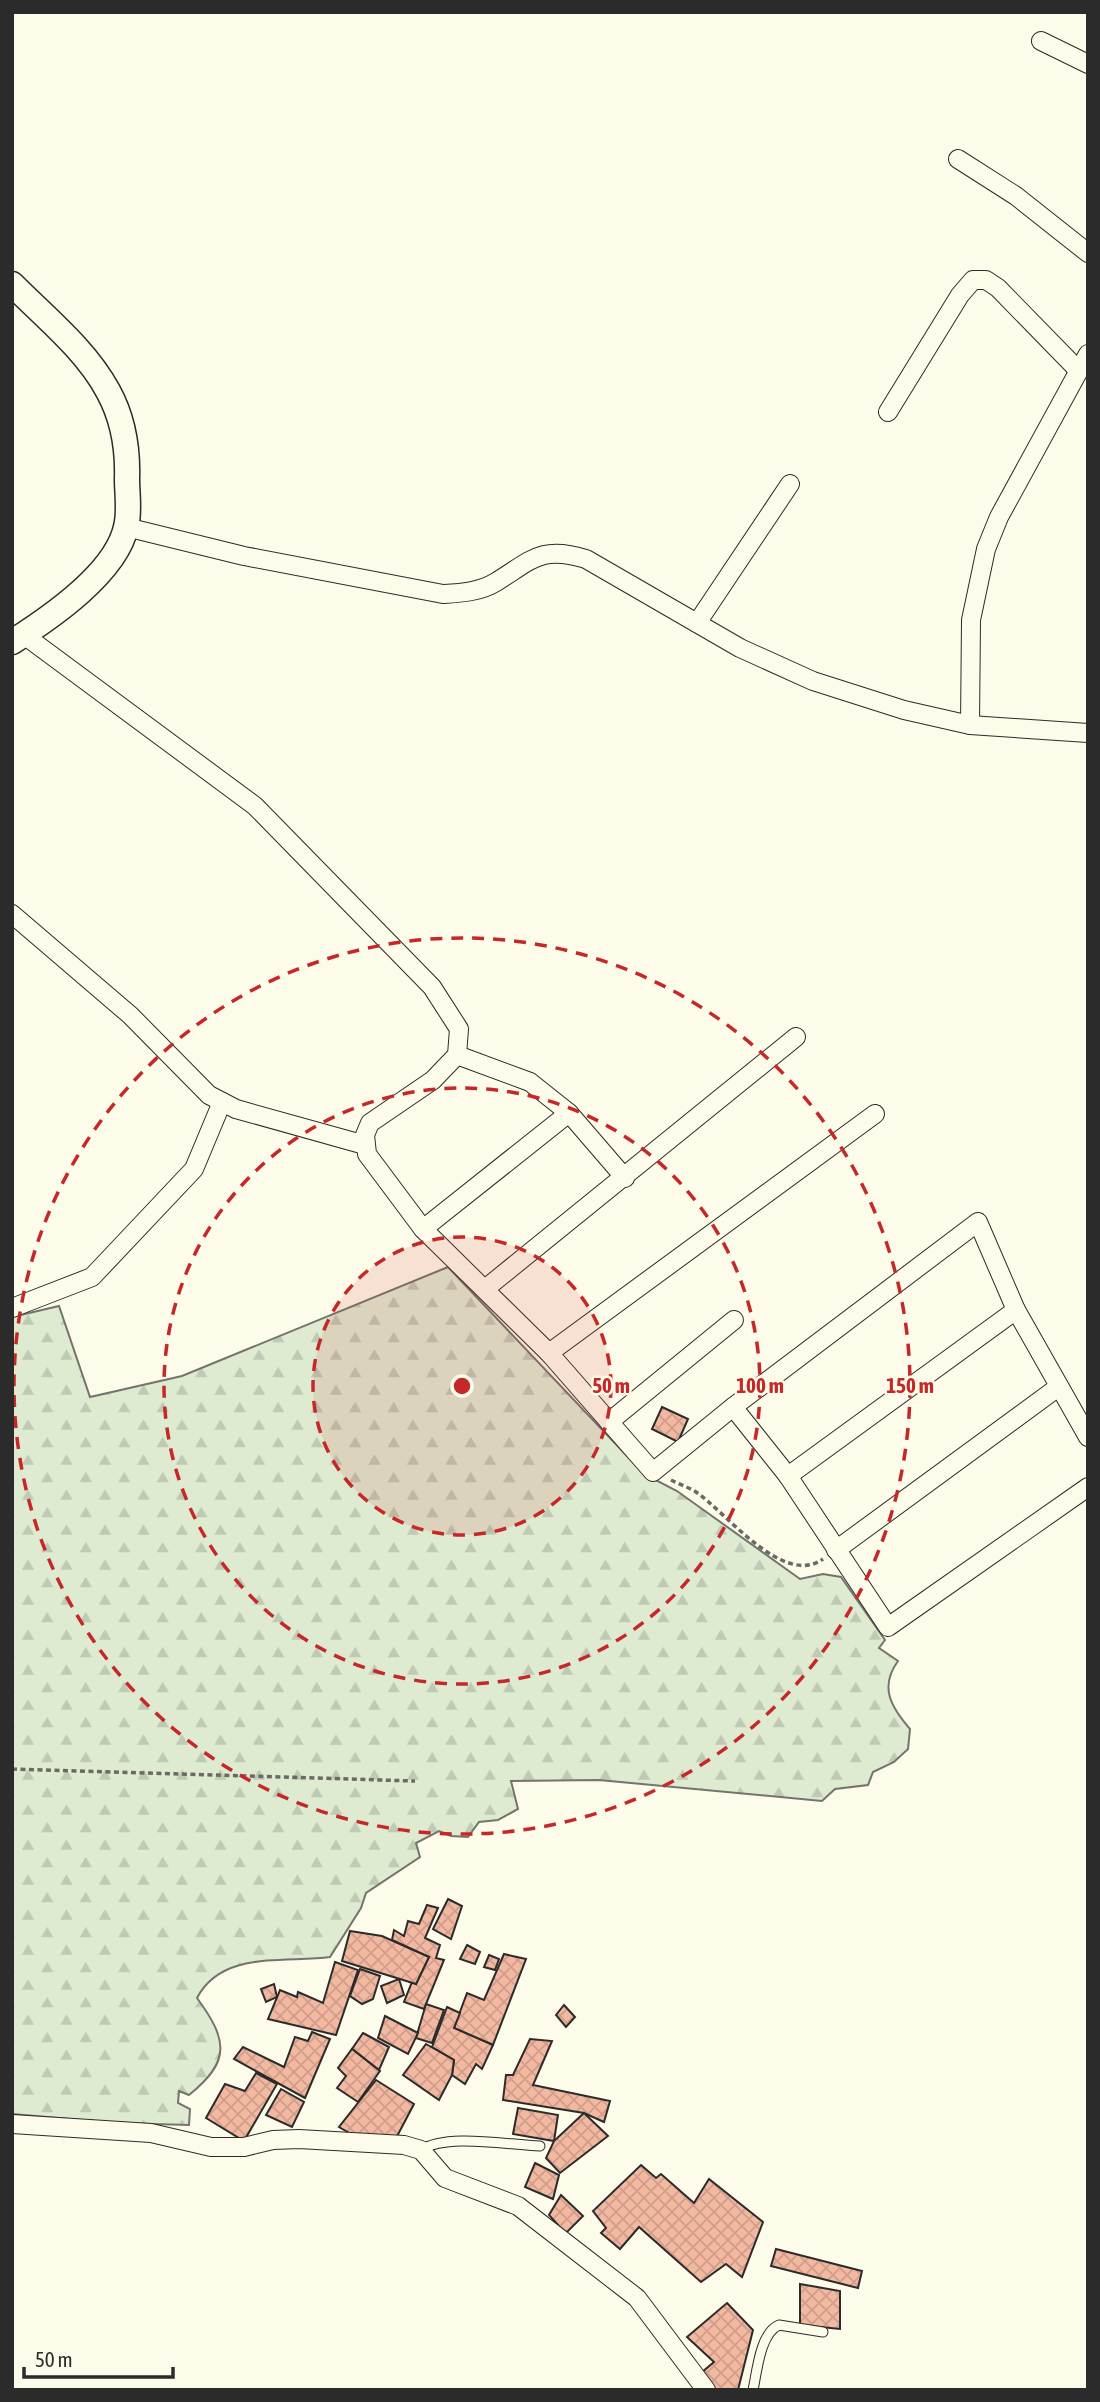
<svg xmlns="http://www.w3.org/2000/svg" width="1100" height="2402" viewBox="0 0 1100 2402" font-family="'Asap Condensed',sans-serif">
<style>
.forest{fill:url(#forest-firs);stroke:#74746e;stroke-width:2}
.building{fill:url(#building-cross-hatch);stroke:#2b2b2b;stroke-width:2}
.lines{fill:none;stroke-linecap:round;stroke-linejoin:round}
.lane-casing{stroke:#2b2b2b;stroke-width:11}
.street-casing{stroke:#2b2b2b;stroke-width:20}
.secondary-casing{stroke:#2b2b2b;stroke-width:27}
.path{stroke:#6a6964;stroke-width:3.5;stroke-dasharray:5 3.5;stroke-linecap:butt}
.lane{stroke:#fdfbea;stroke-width:9}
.street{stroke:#fdfbea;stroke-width:18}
.secondary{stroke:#fdfbea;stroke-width:24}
.ring{fill:none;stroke:#c62828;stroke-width:3.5;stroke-dasharray:12 9}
.centre{fill:#c62828;stroke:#fdfbea;stroke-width:3.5}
.ring-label{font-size:21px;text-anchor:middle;font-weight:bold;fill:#c62828;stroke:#fdfbea;stroke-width:5;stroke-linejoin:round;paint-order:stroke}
</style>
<defs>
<pattern id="forest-firs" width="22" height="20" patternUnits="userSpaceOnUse" patternTransform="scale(1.75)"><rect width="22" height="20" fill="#deebd1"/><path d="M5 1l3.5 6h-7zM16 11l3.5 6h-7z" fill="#bfcab4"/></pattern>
<pattern id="building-cross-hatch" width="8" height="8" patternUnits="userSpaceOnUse" patternTransform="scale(1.75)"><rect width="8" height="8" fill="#f2b8a0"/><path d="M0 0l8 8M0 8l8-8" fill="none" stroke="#d09e8a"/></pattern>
</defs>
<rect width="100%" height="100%" fill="#fdfbea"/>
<path class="forest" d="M448,1267L644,1474L677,1491L800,1579L823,1574L841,1577L885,1640L879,1648L898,1661C879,1687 891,1707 910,1729L908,1749L894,1762L873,1772L868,1785L835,1789L822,1801L599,1780L511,1781L518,1809L498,1820L479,1822L468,1837L451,1836L439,1831L416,1843L420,1857L366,1893L361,1908L330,1957C286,1963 222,1950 197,1998C227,2039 232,2061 189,2095L179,2091L178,2103L190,2109L189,2125L117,2123L12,2114V1317L59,1306L90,1397L182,1376Z"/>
<g class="building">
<polygon points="662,1407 688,1419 678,1442 652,1429"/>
<polygon points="448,1899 462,1906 451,1939 433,1929"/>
<polygon points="427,1905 438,1908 425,1938 440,1945 436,1958 444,1960 424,2009 404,2002 412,1982 416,1984 429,1957 392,1940 394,1930 404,1936 408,1921 419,1924"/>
<polygon points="350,1931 382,1936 429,1957 416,1984 342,1961"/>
<polygon points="467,1945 480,1952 475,1964 460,1959"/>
<polygon points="504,1954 526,1959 493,2045 454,2028 467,1993 484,2000"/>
<polygon points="489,1955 499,1959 495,1970 484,1967"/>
<polygon points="335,1962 358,1970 336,2035 268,2019 280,1990 297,1997 298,1992 323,2003"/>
<polygon points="360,1969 380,1976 373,1999 362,2004 350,1996"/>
<polygon points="399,1979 404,1995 387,2003 381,1986"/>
<polygon points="274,1984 277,1997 266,2002 261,1989"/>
<polygon points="426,2004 444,2010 432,2043 416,2038"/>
<polygon points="564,2005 575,2017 566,2027 556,2015"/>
<polygon points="447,2007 460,2013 454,2028 493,2045 482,2069 476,2064 465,2084 452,2075 454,2060 432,2047"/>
<polygon points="385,2016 418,2033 408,2054 378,2038"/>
<polygon points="312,2032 330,2039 305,2098 234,2059 243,2047 284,2067 295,2037 308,2041"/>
<polygon points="363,2033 389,2047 379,2070 352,2049"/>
<polygon points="530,2039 552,2041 533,2085 610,2101 604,2122 584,2113 503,2100 506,2075 513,2075"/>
<polygon points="426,2044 454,2060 452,2075 439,2100 403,2075"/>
<polygon points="352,2049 380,2071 358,2102 337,2088 346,2076 338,2068"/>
<polygon points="256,2073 277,2084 244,2141 206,2118 225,2084 245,2091"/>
<polygon points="376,2080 414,2104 394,2142 365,2142 339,2127"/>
<polygon points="281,2089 304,2102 292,2127 266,2115"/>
<polygon points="518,2108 558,2115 554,2141 513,2134"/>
<polygon points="584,2113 608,2136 560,2173 546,2158 554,2141"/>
<polygon points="535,2163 559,2175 553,2199 525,2187"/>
<polygon points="641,2165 656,2178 661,2174 694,2203 709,2179 763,2222 742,2277 726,2264 701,2282 639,2227 620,2249 601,2233 606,2228 593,2211"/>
<polygon points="561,2195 583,2216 563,2236 555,2229 558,2225 549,2215"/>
<polygon points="776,2249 862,2271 858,2288 771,2266"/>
<polygon points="800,2284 840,2291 840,2329 800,2325"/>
<polygon points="727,2303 753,2330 738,2390 715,2390 701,2373 714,2362 687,2337"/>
</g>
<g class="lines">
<defs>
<g id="lane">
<path d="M421,2150C447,2133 507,2145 540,2146"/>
<path d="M753,2390C757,2372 760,2333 779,2325L823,2332"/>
</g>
<g id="street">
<polyline points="1041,41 1088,64"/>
<polyline points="958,159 1016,196 1088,253"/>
<polyline points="888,412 960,295 973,280 986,280 998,288 1078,370"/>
<path d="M126,527L244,556L443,594C460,593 480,592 496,582C532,560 541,545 586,559L740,648L813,681L904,710L970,725L1088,733"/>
<polyline points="697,623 790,484"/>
<polyline points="24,635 255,806 432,987 459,1029 457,1055 433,1080 370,1123 365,1135 367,1154 423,1229 549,1353 653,1472 733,1407 978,1222 1016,1310 1088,1437"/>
<polyline points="970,725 971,620 986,549 999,517 1088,354"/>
<polyline points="12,914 130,1015 209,1095 236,1109 365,1145"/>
<polyline points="457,1055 530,1082 569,1113"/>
<polyline points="423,1229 569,1113 625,1178"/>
<polyline points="485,1289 796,1037"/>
<polyline points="12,1308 92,1277 194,1169 222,1102"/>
<polyline points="549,1353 875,1114"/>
<polyline points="733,1407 788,1476 888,1627 1088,1487"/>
<polyline points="609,1422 734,1320"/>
<polyline points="788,1476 1016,1310"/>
<polyline points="836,1550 1057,1388"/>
<polyline points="12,2124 151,2133 211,2147 244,2147 273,2140 299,2139 404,2145 421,2150 445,2178 518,2206 637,2298 706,2390"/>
</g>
<path id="secondary" d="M12,284C45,317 86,350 108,391C123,418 128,449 127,479C127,494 130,512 126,527C116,573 50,618 12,642"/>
</defs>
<use href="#lane" class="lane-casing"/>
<use href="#street" class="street-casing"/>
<use href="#secondary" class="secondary-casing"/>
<g class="path">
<path d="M671,1480C679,1484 688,1487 696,1492C725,1511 783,1588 823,1559"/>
<polyline points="12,1769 415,1781"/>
</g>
<use href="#lane" class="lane"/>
<use href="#street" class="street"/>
<use href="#secondary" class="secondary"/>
</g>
<circle cx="462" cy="1386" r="149" fill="#c62828" fill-opacity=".12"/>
<g class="ring">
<circle cx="462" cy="1386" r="149"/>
<circle cx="462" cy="1386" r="298"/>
<circle cx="462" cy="1386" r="448"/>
</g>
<circle cx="462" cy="1386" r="10" class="centre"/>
<g class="ring-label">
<text x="611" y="1393">50 m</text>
<text x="760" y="1393">100 m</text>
<text x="910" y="1393">150 m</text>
</g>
<rect width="1100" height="2402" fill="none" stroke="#2b2b2b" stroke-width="28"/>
<path d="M24 2367v10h149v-10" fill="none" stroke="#2b2b2b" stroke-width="3.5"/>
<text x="35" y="2367" font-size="21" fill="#2b2b2b" stroke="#fdfbea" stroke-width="5" paint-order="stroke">50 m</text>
</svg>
